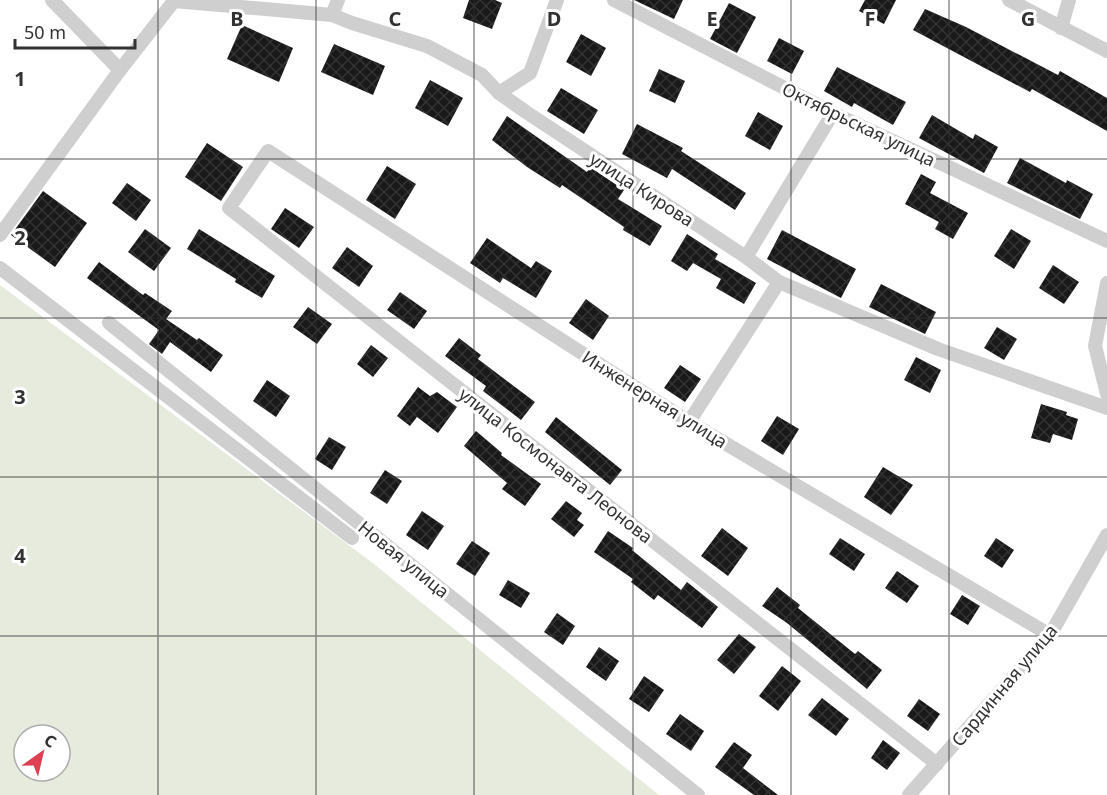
<svg xmlns="http://www.w3.org/2000/svg" width="1107" height="795" viewBox="0 0 1107 795" font-family="'Noto Sans',sans-serif">
<style>
.garden{fill:#e6ebde;fill-rule:evenodd}
.building{fill:url(#building-cross-hatch)}
.lines{fill:none;stroke-linecap:round;stroke-linejoin:round}
.street{stroke:#cfcfcf;stroke-width:14}
.grid{fill:none;stroke:#323232;stroke-width:1.5;stroke-opacity:0.55}
.labels{text-anchor:middle;dominant-baseline:central;stroke-width:6;stroke-linejoin:round;paint-order:stroke}
.street-label{font-size:18px;fill:#323232;stroke:#fff}
.grid-label{font-size:20px;text-anchor:middle;font-weight:bold;fill:#323232;stroke:#fff;stroke-width:6;stroke-linejoin:round;paint-order:stroke}
</style>
<defs>
<pattern id="building-cross-hatch" width="8" height="8" patternUnits="userSpaceOnUse" patternTransform="scale(1.5)"><rect width="8" height="8" fill="#191919"/><path d="M0 0l8 8M0 8l8-8" fill="none" stroke="#323232"/></pattern>
</defs>
<rect width="100%" height="100%" fill="#fff"/>
<path class="garden" d="M0,285L374,564L659,795H0ZM24,735H60V771H24Z"/>
<g class="building">
<polygon points="469,0 495,0 502,3 492,29 463,18"/>
<polygon points="634,0 683,0 674,19"/>
<polygon points="865,0 896,0 884,24 859,11"/>
<polygon points="729,3 756,17 737,53 710,39"/>
<polygon points="925,9 966,27 1058,75 1060,71 1107,98 1107,131 1032,89 1030,92 913,30"/>
<polygon points="242,25 293,48 279,82 227,59"/>
<polygon points="581,34 606,48 591,76 566,62"/>
<polygon points="779,38 804,51 792,74 767,61"/>
<polygon points="334,44 385,66 373,95 321,72"/>
<polygon points="837,67 906,102 893,125 854,103 852,107 824,91"/>
<polygon points="659,69 685,81 675,103 649,91"/>
<polygon points="430,80 463,98 448,126 415,108"/>
<polygon points="561,88 598,110 584,134 547,111"/>
<polygon points="758,112 783,126 770,150 745,136"/>
<polygon points="932,115 973,139 975,134 998,147 984,173 919,138"/>
<polygon points="507,116 587,172 590,167 624,190 618,199 662,226 650,246 623,230 624,227 562,185 560,188 527,167 492,140"/>
<polygon points="637,124 683,148 681,151 746,193 735,210 672,169 667,178 622,154"/>
<polygon points="207,143 243,167 221,201 185,177"/>
<polygon points="1020,158 1066,183 1067,180 1093,194 1080,219 1007,183"/>
<polygon points="387,166 416,184 395,219 366,200"/>
<polygon points="921,174 936,182 930,193 968,213 953,239 935,229 939,222 905,204"/>
<polygon points="127,183 151,200 136,221 112,203"/>
<polygon points="43,191 87,223 55,267 11,235"/>
<polygon points="285,208 314,227 299,248 271,229"/>
<polygon points="145,229 171,248 154,271 128,252"/>
<polygon points="199,229 275,276 262,298 235,282 236,279 187,249"/>
<polygon points="1011,229 1031,241 1014,269 994,256"/>
<polygon points="782,230 856,269 841,298 767,259"/>
<polygon points="687,234 718,254 715,259 756,283 744,304 716,288 721,279 693,263 687,271 671,261"/>
<polygon points="487,238 531,268 536,261 552,271 536,298 503,278 500,283 470,263"/>
<polygon points="347,247 373,266 359,287 332,268"/>
<polygon points="99,262 143,295 145,293 172,311 166,319 197,340 199,338 223,355 211,372 170,342 162,354 149,344 159,330 87,278"/>
<polygon points="1053,265 1079,282 1064,304 1039,288"/>
<polygon points="881,284 936,312 925,334 869,307"/>
<polygon points="400,292 427,311 414,329 387,310"/>
<polygon points="586,299 609,316 593,340 569,323"/>
<polygon points="308,307 332,324 317,344 293,327"/>
<polygon points="997,327 1017,339 1004,360 984,348"/>
<polygon points="459,338 481,355 478,359 535,402 521,420 483,391 486,386 445,356"/>
<polygon points="371,345 388,358 373,377 357,364"/>
<polygon points="916,357 941,370 930,393 904,380"/>
<polygon points="680,365 701,379 685,402 664,388"/>
<polygon points="267,380 290,396 276,417 253,401"/>
<polygon points="418,387 430,396 437,392 457,407 438,433 417,417 410,426 397,416"/>
<polygon points="1041,404 1067,412 1066,415 1078,419 1072,440 1053,434 1050,443 1031,438"/>
<polygon points="777,416 799,429 783,455 761,441"/>
<polygon points="556,417 622,470 610,485 545,432"/>
<polygon points="476,431 502,453 501,455 541,484 525,506 502,489 507,483 464,446"/>
<polygon points="329,437 346,447 332,470 315,459"/>
<polygon points="883,467 913,485 891,515 864,497"/>
<polygon points="385,470 402,481 387,504 370,493"/>
<polygon points="566,501 582,513 577,520 584,525 574,537 551,519"/>
<polygon points="422,511 444,526 428,550 406,535"/>
<polygon points="722,528 748,548 728,576 701,556"/>
<polygon points="608,531 633,548 632,550 681,590 687,582 718,607 702,628 658,595 654,600 631,582 633,579 594,552"/>
<polygon points="840,538 865,554 854,571 829,554"/>
<polygon points="996,538 1014,550 1002,568 984,556"/>
<polygon points="472,541 490,553 475,576 456,564"/>
<polygon points="897,571 919,586 907,603 885,588"/>
<polygon points="508,580 530,593 521,608 499,595"/>
<polygon points="777,587 800,605 798,608 855,654 858,651 882,670 867,689 787,623 762,606"/>
<polygon points="962,595 980,606 968,625 950,614"/>
<polygon points="557,613 575,626 563,645 544,632"/>
<polygon points="739,634 756,647 734,674 717,660"/>
<polygon points="599,647 619,661 606,681 586,667"/>
<polygon points="782,666 801,681 778,711 759,696"/>
<polygon points="644,676 664,690 649,712 629,699"/>
<polygon points="822,698 849,719 836,736 808,715"/>
<polygon points="919,699 940,714 928,731 907,716"/>
<polygon points="680,714 704,731 691,751 666,734"/>
<polygon points="883,740 900,753 887,770 871,758"/>
<polygon points="734,742 752,755 743,768 778,795 754,795 715,767"/>
</g>
<g class="lines">
<g class="street">
<polyline points="52,0 120,70"/>
<polyline points="614,0 833,113 1107,241"/>
<polyline points="1009,0 1107,51"/>
<polyline points="174,1 332,15 352,23 427,46 482,75 499,93 526,112 746,257 779,282 938,349 1107,408"/>
<polyline points="332,15 338,0"/>
<polyline points="1061,28 1069,0"/>
<polyline points="499,93 530,73 557,0"/>
<polyline points="0,235 120,70 174,1"/>
<polyline points="746,257 833,113"/>
<polyline points="0,268 352,538"/>
<polyline points="1107,283 1095,346 1107,394"/>
<polyline points="109,323 698,795"/>
<polyline points="689,422 779,282"/>
<polyline points="937,764 229,208 268,151 689,422 1050,635"/>
<polyline points="909,795 1050,635 1107,535"/>
</g>
</g>
<path class="grid" d="M158,0V795M316,0V795M474,0V795M633,0V795M791,0V795M949,0V795M0,159H1107M0,318H1107M0,477H1107M0,636H1107"/>
<g class="labels">
<g class="street-label">
<text transform="translate(859 124) rotate(26)">Октябрьская улица</text>
<text transform="translate(642 189) rotate(33)">улица Кирова</text>
<text transform="translate(655 399) rotate(32)">Инженерная улица</text>
<text transform="translate(556 465) rotate(38)">улица Космонавта Леонова</text>
<text transform="translate(404 559) rotate(39)">Новая улица</text>
<text transform="translate(1004 685) rotate(-50)">Сардинная улица</text>
</g>
</g>
<g class="grid-label">
<text x="237" y="26">B</text>
<text x="395" y="26">C</text>
<text x="554" y="26">D</text>
<text x="712" y="26">E</text>
<text x="870" y="26">F</text>
<text x="1028" y="26">G</text>
<text x="20" y="86">1</text>
<text x="20" y="245">2</text>
<text x="20" y="404">3</text>
<text x="20" y="563">4</text>
</g>
<g transform="translate(42 753) rotate(34)"><circle r="28" fill="#ffffff" stroke="#adadad" stroke-width="1.5"/>
<path d="M0-4.5L10 22L0 15L-10 22Z" fill="#dd4053"/>
<text y="-9" font-size="16" font-weight="bold" text-anchor="middle" fill="#323232">С</text>
</g>
<path d="M15 39v9h120v-9" fill="none" stroke="#323232" stroke-width="3"/>
<text x="24" y="39" font-size="18" fill="#323232" stroke="#ffffff" stroke-width="4.5" paint-order="stroke">50 m</text>
</svg>
